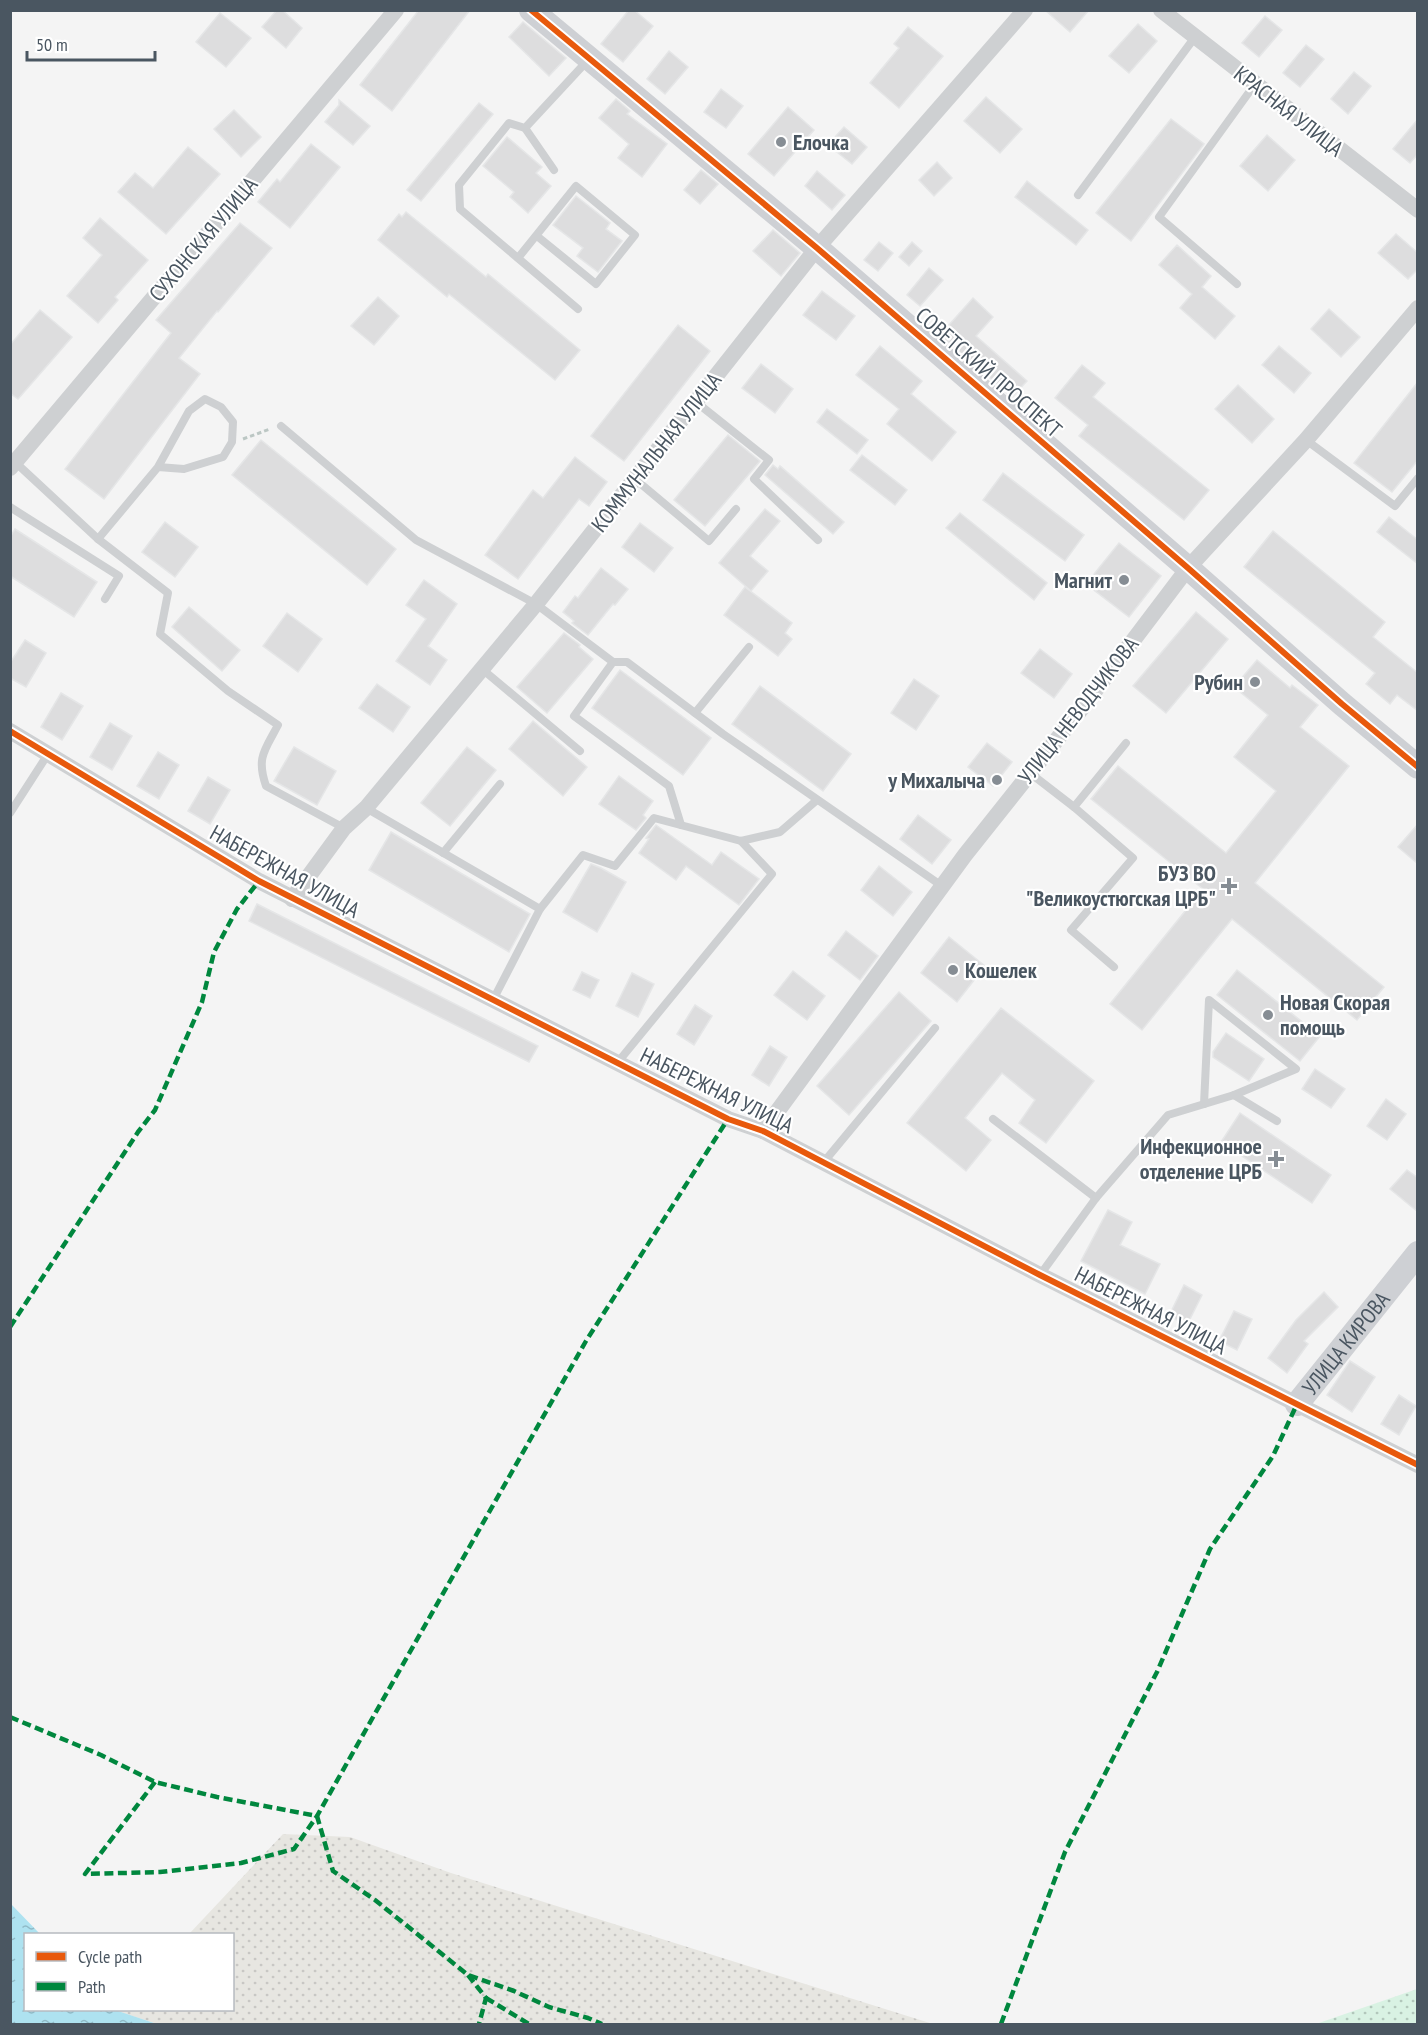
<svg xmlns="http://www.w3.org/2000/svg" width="1428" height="2035" viewBox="0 0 1428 2035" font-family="'PT Sans Narrow',sans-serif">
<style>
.grass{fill:url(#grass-dots)}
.sand{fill:url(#sand-dots)}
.water{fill:url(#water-ripples)}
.building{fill:#ddddde;stroke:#e5e6e7;stroke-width:1.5}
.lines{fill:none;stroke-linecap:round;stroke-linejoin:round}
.path{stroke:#bcc7c4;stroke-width:3;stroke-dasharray:4.5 3;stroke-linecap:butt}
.lane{stroke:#ced0d2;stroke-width:8}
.street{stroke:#ced0d2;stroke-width:16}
.secondary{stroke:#ced0d4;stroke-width:24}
.quiet{stroke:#00873e;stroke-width:4.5;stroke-dasharray:9 4.5;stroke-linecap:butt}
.cycleway-casing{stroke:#fff;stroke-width:10}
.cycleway{stroke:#e8590c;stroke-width:6}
.poi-dot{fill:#868d94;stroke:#fff;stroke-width:2}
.labels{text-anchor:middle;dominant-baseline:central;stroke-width:4.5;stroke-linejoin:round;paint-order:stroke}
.street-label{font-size:22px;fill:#4a5661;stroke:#fff}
.poi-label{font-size:22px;font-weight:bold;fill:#4a5661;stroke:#fff;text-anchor:end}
</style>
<defs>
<pattern id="grass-dots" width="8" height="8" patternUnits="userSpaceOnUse" patternTransform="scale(1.5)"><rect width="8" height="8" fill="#d9f2e3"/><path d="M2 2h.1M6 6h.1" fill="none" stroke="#b2c7bb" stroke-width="1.8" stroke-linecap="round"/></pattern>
<pattern id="sand-dots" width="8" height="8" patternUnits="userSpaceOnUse" patternTransform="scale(1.5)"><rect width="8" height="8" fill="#e7e6e1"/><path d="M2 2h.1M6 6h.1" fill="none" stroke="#c8c7c4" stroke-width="1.8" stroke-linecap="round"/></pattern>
<pattern id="water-ripples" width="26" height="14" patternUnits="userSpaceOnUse" patternTransform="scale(1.5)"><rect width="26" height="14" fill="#aee2f0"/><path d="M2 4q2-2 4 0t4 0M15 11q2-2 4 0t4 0" fill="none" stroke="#90bac6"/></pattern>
</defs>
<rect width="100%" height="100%" fill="#f4f4f4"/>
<polygon class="grass" points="1417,1989 1417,2024 1316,2024"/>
<polygon class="sand" points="283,1834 350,1837 451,1873 933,2024 157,2024 117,2011 119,2010 232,2010 232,1934 189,1934"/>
<polygon class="water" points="11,1904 40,1934 26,1934 26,2010 115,2010 157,2024 11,2024"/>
<g class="building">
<polygon points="277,10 282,10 302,28 286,48 262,27"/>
<polygon points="419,10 470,10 392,111 360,85"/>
<polygon points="629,10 634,10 653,26 623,62 601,44"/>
<polygon points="1045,10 1089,10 1070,32"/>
<polygon points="220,13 251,38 226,67 196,42"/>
<polygon points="1265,16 1282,30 1259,57 1242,43"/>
<polygon points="523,22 566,58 549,76 509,37"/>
<polygon points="1138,24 1157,41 1129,73 1109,56"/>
<polygon points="908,27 943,56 899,108 870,83 899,48 894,44"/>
<polygon points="1306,45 1324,59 1300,87 1283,73"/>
<polygon points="669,51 688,67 665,94 647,79"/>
<polygon points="1354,72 1371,86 1348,114 1331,99"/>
<polygon points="721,89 743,106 726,128 704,112"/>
<polygon points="986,97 1022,129 1000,153 964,121"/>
<polygon points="616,99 630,111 627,114 667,144 642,177 618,158 629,144 599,118"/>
<polygon points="339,100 370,126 353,145 325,122 339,105"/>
<polygon points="479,103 493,114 421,201 407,190"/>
<polygon points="788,107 814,130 774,176 748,154"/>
<polygon points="234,110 261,137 241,157 214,129"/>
<polygon points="1171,119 1204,144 1131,241 1096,213"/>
<polygon points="1418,119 1418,154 1410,163 1393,149"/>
<polygon points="844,127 867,147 852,164 828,145"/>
<polygon points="1267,135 1295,160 1268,191 1240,166"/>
<polygon points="507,137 542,167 536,173 551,186 528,213 510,197 514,192 483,166"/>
<polygon points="311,144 340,167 290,228 258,202 277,179 280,182"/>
<polygon points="188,147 220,174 166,234 118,192 135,173 153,188"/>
<polygon points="937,162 952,178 934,196 919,180"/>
<polygon points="701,170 718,184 700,204 684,190"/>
<polygon points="817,171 845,195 832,210 805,186"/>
<polygon points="1027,181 1088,230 1076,245 1015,197"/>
<polygon points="576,196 610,223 606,229 622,241 598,272 577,256 583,248 553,225"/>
<polygon points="406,212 486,277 488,274 580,350 555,380 449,294 447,297 378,240 399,214 402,217"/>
<polygon points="100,218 148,260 115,297 118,300 98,323 67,296 102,255 83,238"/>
<polygon points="240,223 272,248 218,312 217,311 179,358 200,374 104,499 65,469 171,333 156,320"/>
<polygon points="773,230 800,253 781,276 753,251"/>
<polygon points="1396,234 1418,253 1418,269 1408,279 1378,253"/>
<polygon points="879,242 893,253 878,271 864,260"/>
<polygon points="912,242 922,251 909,266 899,257"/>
<polygon points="1177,245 1211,276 1202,287 1235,316 1215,339 1180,308 1192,294 1159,265"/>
<polygon points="929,268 943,280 920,306 907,295"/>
<polygon points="822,291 855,316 836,340 803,315"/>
<polygon points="378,297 399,316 374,345 351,326"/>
<polygon points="973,298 993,317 976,336 1027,381 1012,397 940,335"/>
<polygon points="1329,309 1360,337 1341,357 1311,329"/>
<polygon points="40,310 72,337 18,399 10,393 10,345"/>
<polygon points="678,325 710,351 624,461 591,436"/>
<polygon points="880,346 922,381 911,394 956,432 932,461 887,424 899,409 856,375"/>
<polygon points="1279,346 1311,373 1294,393 1262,365"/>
<polygon points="761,364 793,389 775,413 742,388"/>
<polygon points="1082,365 1105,383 1093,397 1209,490 1184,520 1079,436 1088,425 1055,398"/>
<polygon points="1418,382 1418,460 1392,492 1354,463"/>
<polygon points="1238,385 1274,419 1252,443 1215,409"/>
<polygon points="827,409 868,440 857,454 817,422"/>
<polygon points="728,435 760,461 705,526 674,500"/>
<polygon points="261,440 396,549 367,585 232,475"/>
<polygon points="862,455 907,490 895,505 850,470"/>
<polygon points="575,457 607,482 589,506 579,499 518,579 485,555 533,490 543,498"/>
<polygon points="773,465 778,469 780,466 844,522 833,534 765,475"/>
<polygon points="1003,473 1084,535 1065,561 983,500"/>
<polygon points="765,509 780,521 750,556 768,571 751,591 719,563"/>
<polygon points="960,513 1047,583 1034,600 946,528"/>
<polygon points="1389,517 1418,540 1418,564 1377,532"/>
<polygon points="165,522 198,547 175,577 142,552"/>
<polygon points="640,523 673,548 654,572 622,547"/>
<polygon points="15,529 97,582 74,617 10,576 10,537"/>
<polygon points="1273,531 1385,622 1373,637 1418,673 1418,711 1397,695 1390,704 1366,684 1375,673 1244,567"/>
<polygon points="1119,543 1161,576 1129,617 1086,584"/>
<polygon points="601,568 628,589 615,605 613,604 588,635 572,623 574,621 563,612 575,596 578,598"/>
<polygon points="424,580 457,604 428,646 447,660 430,685 396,661 426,619 406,605"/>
<polygon points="745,587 792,623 785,633 792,639 778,656 724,615"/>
<polygon points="189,607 240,650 222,671 172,627"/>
<polygon points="1196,612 1228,639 1166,713 1133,686"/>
<polygon points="287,613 322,639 298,672 263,646"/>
<polygon points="564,633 580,645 579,647 593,659 547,713 517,687"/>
<polygon points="25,640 46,653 26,687 10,678 10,663"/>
<polygon points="1040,649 1072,674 1054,698 1021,673"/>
<polygon points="1257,660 1290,688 1292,685 1318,705 1300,727 1349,766 1255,883 1384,987 1357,1020 1232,919 1142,1030 1110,1004 1203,889 1091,799 1118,766 1226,853 1276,791 1234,757 1268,715 1234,687"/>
<polygon points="620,670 711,738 683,775 592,708"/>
<polygon points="914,679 939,696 916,730 891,713"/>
<polygon points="377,684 410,707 393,732 359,708"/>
<polygon points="760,686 851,754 823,791 732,724"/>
<polygon points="61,693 83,706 62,740 41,727"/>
<polygon points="533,721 587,767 563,796 509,749"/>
<polygon points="110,723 132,736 112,770 90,757"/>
<polygon points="987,743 1012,762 993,786 968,767"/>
<polygon points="294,747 336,771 317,805 274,781"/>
<polygon points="467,747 496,770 450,826 421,803"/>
<polygon points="158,752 179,765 159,799 137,786"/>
<polygon points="619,776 653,801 643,815 646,818 636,830 599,804"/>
<polygon points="208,777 230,790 210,824 188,811"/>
<polygon points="918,815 951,840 932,864 900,839"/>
<polygon points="1418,824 1418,864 1398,847"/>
<polygon points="656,825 712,865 721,852 759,879 739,905 686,866 676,880 639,853 649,839 646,838"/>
<polygon points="391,832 530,914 509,952 369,870"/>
<polygon points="591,864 601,868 626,882 597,932 563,912"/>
<polygon points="879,866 912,892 893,916 861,890"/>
<polygon points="257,904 538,1046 529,1062 249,921"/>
<polygon points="846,931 878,956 860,980 828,955"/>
<polygon points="949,937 985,966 957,1002 921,973"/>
<polygon points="1237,970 1320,1036 1300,1061 1217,995"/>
<polygon points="793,971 825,996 807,1020 774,995"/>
<polygon points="582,972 599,980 590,998 573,990"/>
<polygon points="632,973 654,984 638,1017 616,1006"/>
<polygon points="899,992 931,1021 849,1115 817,1086"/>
<polygon points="695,1005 712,1016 694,1045 677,1034"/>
<polygon points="1001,1008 1094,1081 1046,1143 1019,1123 1035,1100 1002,1073 965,1118 991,1140 966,1171 907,1123"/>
<polygon points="1226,1033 1264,1059 1249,1081 1213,1057 1213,1052"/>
<polygon points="770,1046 787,1057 769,1086 752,1075"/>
<polygon points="1315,1069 1345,1089 1331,1108 1302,1089"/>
<polygon points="1386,1099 1406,1114 1387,1140 1367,1126"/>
<polygon points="1240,1113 1331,1175 1312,1203 1221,1142"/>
<polygon points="1407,1170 1418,1178 1418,1212 1390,1189"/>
<polygon points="1108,1210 1132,1222 1120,1245 1160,1264 1145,1294 1081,1261"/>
<polygon points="1184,1285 1202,1295 1187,1325 1169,1316"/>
<polygon points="1324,1292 1338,1307 1304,1341 1308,1344 1287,1373 1268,1358 1296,1320"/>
<polygon points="1234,1311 1252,1319 1237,1350 1219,1341"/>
<polygon points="1350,1361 1375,1377 1352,1412 1327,1395"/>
<polygon points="1399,1395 1416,1406 1399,1435 1381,1424"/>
</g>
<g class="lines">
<polyline class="path" points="243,439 270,429"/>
<g class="lane">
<polyline points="525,128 554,170"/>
<polyline points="1078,195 1195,37"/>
<polyline points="518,258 576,186 635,235 596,284 537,236"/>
<polyline points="1237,284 1159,217 1255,84"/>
<polyline points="578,309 460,209 459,185 509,123 525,128 589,59"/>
<polyline points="696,402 769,460 754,479 818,540"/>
<polyline points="281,426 416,540 536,604 613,662 574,716 669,786 681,825"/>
<polyline points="1306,440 1395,506 1418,478"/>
<polyline points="15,462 98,539 158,467 184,469 223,457 232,442 233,422 221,407 205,399 189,411 158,467"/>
<polyline points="635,479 709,541 736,509"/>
<polyline points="10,507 119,576 105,599"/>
<path d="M98,539L168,593L160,634L228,691L278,725C265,750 256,757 266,786L344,828"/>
<polyline points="613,662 627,662 723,734 942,886"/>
<polyline points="482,669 580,751"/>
<polyline points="695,713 749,647"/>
<polyline points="1030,773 1074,807"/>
<polyline points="366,808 540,909 493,1000"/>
<polyline points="10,813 48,754"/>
<polyline points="443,853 500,784"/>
<polyline points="540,909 583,855 615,866 654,818 741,841 780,832 817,800"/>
<polyline points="1114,967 1071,930 1133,858 1074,807 1126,743"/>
<polyline points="618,1062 772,874 741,841"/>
<polyline points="1204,1104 1209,1000 1296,1069 1234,1095"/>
<polyline points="993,1119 1096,1198"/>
<polyline points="823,1163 935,1028"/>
<polyline points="1040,1275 1096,1198 1168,1115 1234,1095 1277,1121"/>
</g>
<g class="street">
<polyline points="1161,10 1418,210"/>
<polyline points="10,468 396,10"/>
<polyline points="10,731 259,881 728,1119 763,1131 1040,1275 1418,1465"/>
<polyline points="292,899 344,828 366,808 536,604 817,248 1025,10"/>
<polyline points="763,1131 965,855 1082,708 1188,568 1306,440 1418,308"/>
</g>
<g class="secondary">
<polyline points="531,10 817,248 1188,568 1342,704 1418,767"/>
<path id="s1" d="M1297,1404L1418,1253"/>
</g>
<g class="quiet">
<polyline points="10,1327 138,1132 155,1110 202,1002 214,952 237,909 259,881"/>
<polyline points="10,1717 101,1755 155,1782 217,1797 317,1816 333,1871 375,1900 468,1975 514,1991 549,2007 588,2018 602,2024"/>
<polyline points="155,1782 85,1874 160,1872 241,1863 294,1849 317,1816 586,1341 728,1119"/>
<polyline points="468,1975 486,1998 479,2024"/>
<polyline points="486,1998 529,2024"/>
<polyline points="1001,2024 1065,1852 1157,1672 1210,1549 1273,1456 1297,1404"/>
</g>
<defs>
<g id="cycleway">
<polyline points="531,10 817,248 1188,568 1342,704 1418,767"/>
<polyline points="10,731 259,881 728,1119 763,1131 1040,1275 1418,1465"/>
</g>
</defs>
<use href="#cycleway" class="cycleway-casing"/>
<use href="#cycleway" class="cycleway"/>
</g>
<g class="poi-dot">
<circle cx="781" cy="142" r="6"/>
<circle cx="1124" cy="580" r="6"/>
<circle cx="1255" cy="682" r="6"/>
<circle cx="997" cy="780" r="6"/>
<path d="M1226 877h6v6h6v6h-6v6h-6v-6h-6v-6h6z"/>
<circle cx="953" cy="970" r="6"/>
<circle cx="1268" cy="1015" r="6"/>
<path d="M1273 1150h6v6h6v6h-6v6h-6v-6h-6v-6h6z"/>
</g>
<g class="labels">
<g class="street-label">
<text transform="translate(1289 111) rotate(38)">КРАСНАЯ УЛИЦА</text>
<text transform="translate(203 239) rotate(-50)">СУХОНСКАЯ УЛИЦА</text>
<text transform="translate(989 372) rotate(41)">СОВЕТСКИЙ ПРОСПЕКТ</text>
<text transform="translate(656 452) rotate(-52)">КОММУНАЛЬНАЯ УЛИЦА</text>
<text transform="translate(1078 710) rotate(-52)">УЛИЦА НЕВОДЧИКОВА</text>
<text transform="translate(285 871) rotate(29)">НАБЕРЕЖНАЯ УЛИЦА</text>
<text transform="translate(717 1090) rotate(26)">НАБЕРЕЖНАЯ УЛИЦА</text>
<text transform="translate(1151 1310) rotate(27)">НАБЕРЕЖНАЯ УЛИЦА</text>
<text stroke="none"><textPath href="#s1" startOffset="78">УЛИЦА КИРОВА</textPath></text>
</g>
<g class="poi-label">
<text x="793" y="142" text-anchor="start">Елочка</text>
<text x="1112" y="580">Магнит</text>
<text x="1243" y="682">Рубин</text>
<text x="985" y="780">у Михалыча</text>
<text x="1216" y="873">БУЗ ВО<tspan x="1216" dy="25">"Великоустюгская ЦРБ"</tspan></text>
<text x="965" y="970" text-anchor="start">Кошелек</text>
<text x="1280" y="1002" text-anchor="start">Новая Скорая<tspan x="1280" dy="25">помощь</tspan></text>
<text x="1262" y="1146">Инфекционное<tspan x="1262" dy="25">отделение ЦРБ</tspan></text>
</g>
</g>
<rect width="1428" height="2035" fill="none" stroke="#4a5661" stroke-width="24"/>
<rect x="24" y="1933" width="210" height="78" fill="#ffffff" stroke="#b7bbc0" stroke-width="1.5"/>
<rect x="36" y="1952" width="30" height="9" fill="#e8590c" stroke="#b7bbc0" stroke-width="1.5"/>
<text x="78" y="1963" font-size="18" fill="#4a5661">Cycle path</text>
<rect x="36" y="1982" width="30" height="9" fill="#00873e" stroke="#b7bbc0" stroke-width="1.5"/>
<text x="78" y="1993" font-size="18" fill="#4a5661">Path</text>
<path d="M27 51v9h128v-9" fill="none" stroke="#4a5661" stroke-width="3"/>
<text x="36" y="51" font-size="18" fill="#4a5661" stroke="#ffffff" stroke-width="4.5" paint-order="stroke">50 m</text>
</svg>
